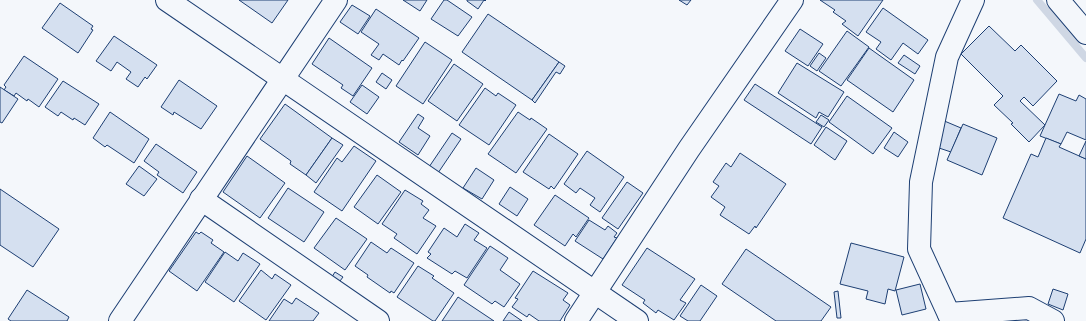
<svg xmlns="http://www.w3.org/2000/svg" width="1086" height="321" viewBox="0 0 1086 321" font-family="'PT Sans',sans-serif">
<style>
.lines{fill:none;stroke-linecap:round;stroke-linejoin:round}
.stream{stroke:#cfd7e4;stroke-width:8}
.building{fill:#d5e0f0;stroke:#1d3f73}
.minor-casing{stroke:#1d3f73;stroke-width:24}
.minor{stroke:#f4f7fb;stroke-width:22}
</style>
<rect width="100%" height="100%" fill="#f4f7fb"/>
<g class="lines">
<polyline class="stream" points="1037,0 1086,58"/>
</g>
<g class="building">
<polygon points="239,0 288,0 272,23"/>
<polygon points="403,0 427,0 420,11"/>
<polygon points="444,0 447,0 472,17 458,36 431,19"/>
<polygon points="467,0 486,0 485,1 484,0 478,9 467,1"/>
<polygon points="679,0 691,0 687,5"/>
<polygon points="820,0 883,0 858,36 842,24 846,21 833,12 835,10"/>
<polygon points="60,3 93,26 91,29 93,30 78,53 42,28"/>
<polygon points="352,5 370,16 358,34 340,22"/>
<polygon points="883,8 928,40 918,54 903,43 891,60 876,49 881,42 866,32"/>
<polygon points="376,9 419,38 403,61 402,60 399,65 383,54 379,60 371,55 379,44 361,32"/>
<polygon points="488,14 559,62 532,100 462,52"/>
<polygon points="989,26 1015,51 1021,45 1057,81 1033,106 1024,97 1020,101 1045,125 1029,142 1011,124 1013,123 994,105 1003,96 961,54"/>
<polygon points="800,29 823,44 808,66 785,51"/>
<polygon points="847,31 869,47 841,86 819,71"/>
<polygon points="114,36 157,65 147,79 145,77 138,87 126,79 131,72 117,62 111,71 96,61"/>
<polygon points="329,38 372,68 353,96 341,88 343,85 312,64"/>
<polygon points="425,42 452,60 423,104 396,86"/>
<polygon points="869,48 914,80 893,112 847,80"/>
<polygon points="819,53 826,58 817,71 810,66"/>
<polygon points="904,55 920,66 915,74 898,63"/>
<polygon points="24,56 58,79 39,107 28,99 27,101 16,93 14,96 4,90 6,87 4,85"/>
<polygon points="559,62 565,66 560,74 556,72 535,103 532,100"/>
<polygon points="797,63 844,92 828,117 819,112 816,118 778,93"/>
<polygon points="454,64 483,84 457,121 428,101"/>
<polygon points="382,73 392,80 386,89 376,82"/>
<polygon points="179,80 217,106 201,129 174,112 173,115 161,107"/>
<polygon points="63,81 99,104 85,125 74,118 73,120 61,112 58,116 45,107"/>
<polygon points="755,84 822,127 811,144 744,100"/>
<polygon points="362,85 379,97 367,114 350,102"/>
<polygon points="0,87 18,99 2,123 0,122"/>
<polygon points="485,88 496,96 498,93 516,105 489,145 459,125"/>
<polygon points="1059,94 1076,101 1079,95 1086,99 1086,140 1067,132 1061,144 1040,136"/>
<polygon points="847,96 892,128 873,154 829,122"/>
<polygon points="285,104 332,138 306,175 290,164 291,161 260,139"/>
<polygon points="110,112 149,139 134,163 107,145 105,147 93,138"/>
<polygon points="518,112 530,120 531,118 547,129 516,173 488,154"/>
<polygon points="418,114 424,118 418,128 430,136 418,155 399,142"/>
<polygon points="821,115 829,120 824,127 816,122"/>
<polygon points="942,120 961,128 951,152 936,147"/>
<polygon points="963,124 997,138 982,175 947,160"/>
<polygon points="826,127 847,141 835,160 814,145"/>
<polygon points="894,132 908,142 898,157 884,148"/>
<polygon points="452,133 461,139 438,173 429,167"/>
<polygon points="549,134 578,154 554,189 551,186 549,189 523,172"/>
<polygon points="332,138 343,145 316,183 306,175"/>
<polygon points="1046,138 1061,144 1059,147 1086,159 1086,239 1080,253 1003,218 1031,154 1038,157"/>
<polygon points="1086,141 1086,159 1079,156"/>
<polygon points="156,144 197,172 183,193 157,175 159,172 144,161"/>
<polygon points="354,146 376,161 342,211 314,192 337,158 342,162"/>
<polygon points="587,151 624,177 600,212 590,205 595,198 580,188 576,193 564,184"/>
<polygon points="740,153 786,184 756,228 755,226 749,234 720,215 725,207 711,197 719,186 713,182 726,163 731,167"/>
<polygon points="247,156 285,183 260,218 223,192"/>
<polygon points="139,166 157,179 144,196 126,184"/>
<polygon points="476,168 494,180 482,199 463,188"/>
<polygon points="377,175 401,192 378,224 354,207"/>
<polygon points="627,182 643,193 618,229 602,218"/>
<polygon points="510,187 528,199 517,216 499,204"/>
<polygon points="288,188 324,212 304,242 268,218"/>
<polygon points="0,189 59,229 33,267 0,245"/>
<polygon points="405,190 423,201 421,204 429,210 423,218 436,226 417,254 394,238 397,234 382,224"/>
<polygon points="555,195 589,218 576,237 573,234 565,246 534,225"/>
<polygon points="336,218 367,239 345,270 314,248"/>
<polygon points="589,220 605,230 608,226 617,233 614,237 617,238 603,259 575,241"/>
<polygon points="465,224 479,233 474,240 487,248 467,278 455,271 452,274 427,258 431,254 428,252 444,228 457,237"/>
<polygon points="196,232 199,234 201,232 213,240 211,243 224,252 197,291 169,271"/>
<polygon points="371,242 387,253 391,248 414,263 394,293 391,291 390,293 367,277 368,275 355,266"/>
<polygon points="851,243 904,257 895,291 888,289 885,304 866,299 868,291 840,284"/>
<polygon points="490,246 508,258 500,270 520,284 504,307 495,301 492,304 464,285"/>
<polygon points="647,248 695,279 680,300 686,303 674,320 658,310 656,313 643,303 645,300 622,285"/>
<polygon points="746,249 831,307 821,321 776,321 722,284"/>
<polygon points="225,252 238,261 243,253 260,264 234,302 205,282"/>
<polygon points="418,266 434,276 432,278 454,293 435,321 433,321 397,297"/>
<polygon points="261,270 272,279 275,274 291,285 266,320 239,301"/>
<polygon points="533,271 568,293 563,300 570,305 560,321 539,321 529,314 527,317 512,307 518,299 515,298"/>
<polygon points="335,272 343,277 337,285 330,280"/>
<polygon points="920,284 926,309 902,315 896,290"/>
<polygon points="701,285 717,296 700,321 688,321 680,316"/>
<polygon points="1053,289 1068,294 1063,310 1048,304"/>
<polygon points="27,290 69,317 67,321 11,321 8,319"/>
<polygon points="838,291 841,318 837,318 834,292"/>
<polygon points="458,297 494,321 442,321"/>
<polygon points="296,298 319,313 313,321 269,321 284,299 292,304"/>
<polygon points="509,312 522,321 503,321"/>
</g>
<g class="lines">
<defs>
<g id="minor">
<polyline points="167,0 637,321"/>
<polyline points="1058,0 1086,33"/>
<polyline points="201,199 378,321"/>
<polyline points="949,314 1029,308 1053,321"/>
<polyline points="120,321 336,0"/>
<polyline points="576,321 689,149 792,0"/>
<polyline points="952,321 919,249 921,182 947,57 973,0"/>
</g>
</defs>
<use href="#minor" class="minor-casing"/>
<use href="#minor" class="minor"/>
</g>
</svg>
